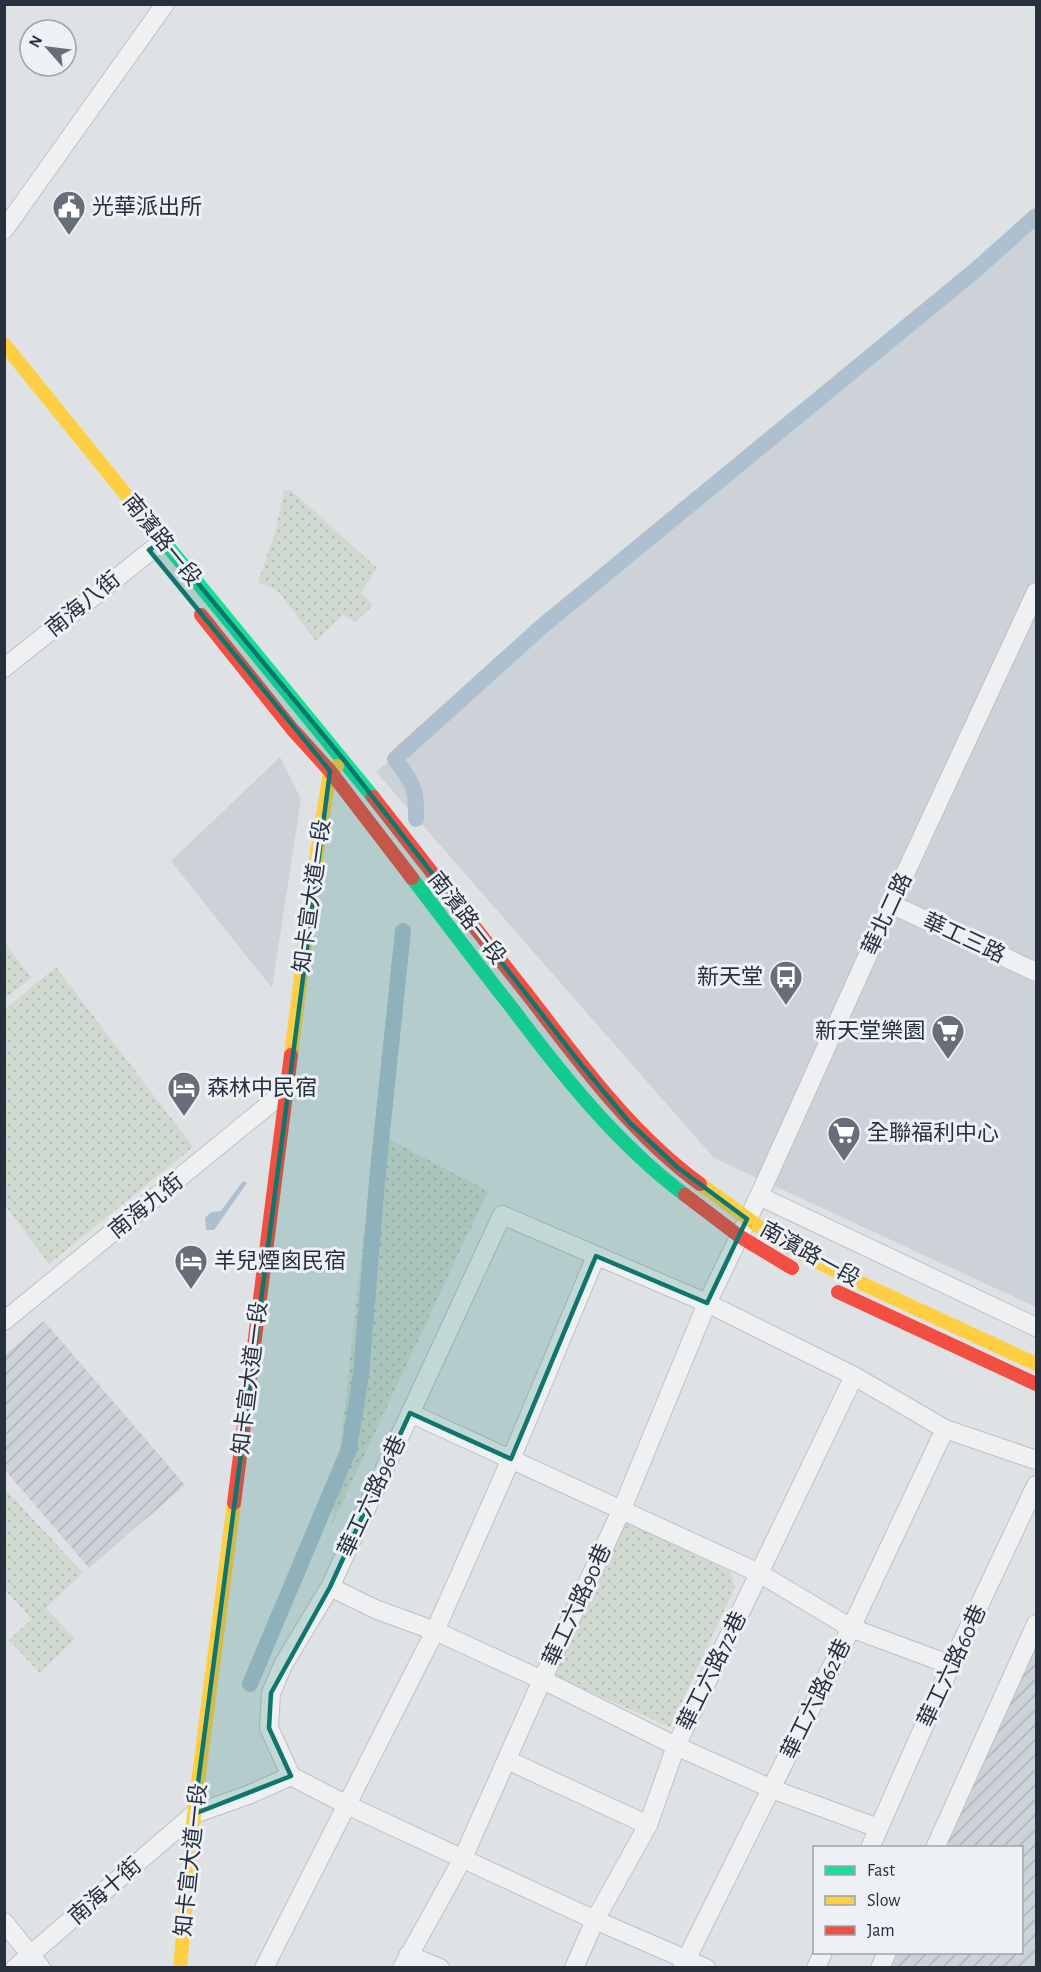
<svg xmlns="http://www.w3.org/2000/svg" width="1041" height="1972" viewBox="0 0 1041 1972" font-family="'Alegreya Sans','Noto Sans TC',sans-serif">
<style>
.built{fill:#cdd2d8}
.industrial{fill:url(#industrial-furrows)}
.grass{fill:url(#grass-dots)}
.water{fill:#aec0cf}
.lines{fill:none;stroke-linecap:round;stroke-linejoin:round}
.canal{stroke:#aec0cf;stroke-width:16}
.street-casing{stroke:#bec0c3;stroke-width:20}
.street{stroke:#eff0f1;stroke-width:18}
.fast{stroke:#16e098;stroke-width:14}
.slow{stroke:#ffcf43;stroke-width:14}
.jam{stroke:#f24e42;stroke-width:14}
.marked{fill:#0f766e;fill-opacity:0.2;stroke:#0f766e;stroke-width:4.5;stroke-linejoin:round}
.labels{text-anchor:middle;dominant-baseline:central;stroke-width:6;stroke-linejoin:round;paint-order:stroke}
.poi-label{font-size:22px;fill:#27303d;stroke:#edf0f5;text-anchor:start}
.street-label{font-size:22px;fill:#27303d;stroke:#edf0f5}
</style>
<defs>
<pattern id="industrial-furrows" width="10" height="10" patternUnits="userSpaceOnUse" patternTransform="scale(1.5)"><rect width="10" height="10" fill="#cdd2d8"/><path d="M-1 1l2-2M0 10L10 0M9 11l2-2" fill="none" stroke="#b0b5ba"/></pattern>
<pattern id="grass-dots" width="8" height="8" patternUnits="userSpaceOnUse" patternTransform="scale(1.5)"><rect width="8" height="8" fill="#d0d9d0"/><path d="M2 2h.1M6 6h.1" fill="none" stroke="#b3bbb4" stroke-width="1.8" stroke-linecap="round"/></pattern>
</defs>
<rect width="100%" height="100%" fill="#dfe2e5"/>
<g class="built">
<polygon points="1036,208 1036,1307 714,1158 376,772"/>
<polygon points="280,757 301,799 272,988 171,861"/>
</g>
<g class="industrial">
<polygon points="44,1321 185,1485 89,1568 5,1470 5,1355"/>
<polygon points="1036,1624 1036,1967 880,1968 887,1953 1022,1952 1022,1848 935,1847"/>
</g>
<g class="grass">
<polygon points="284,490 291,490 377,568 361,593 373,605 355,622 343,615 316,641 278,591 258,582 276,530"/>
<polygon points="4,941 31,978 5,998 4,998"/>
<polygon points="56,967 193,1147 49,1264 5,1205 4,1010"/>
<polygon points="375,1132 488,1191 332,1524"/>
<polygon points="5,1489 83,1573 46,1608 75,1639 40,1673 9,1640 32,1619 5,1590"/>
<polygon points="622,1520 731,1572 735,1587 670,1727 550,1674"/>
</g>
<polygon class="water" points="243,1181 247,1183 214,1230 206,1230 205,1218 211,1212 221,1211"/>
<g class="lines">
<g class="canal">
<path d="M416,819C417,788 413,783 395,759L540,628L978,268L1036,216"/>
<polyline points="250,1684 349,1449 361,1375 378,1170 403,931"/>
</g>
<defs>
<g id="street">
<polyline points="4,230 165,4"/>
<polyline points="4,668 163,541"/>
<polyline points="891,904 1036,972"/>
<polyline points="759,1196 1036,1327"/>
<polyline points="4,1321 288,1089"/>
<polyline points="410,1413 759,1573 851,1628 951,1665"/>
<polyline points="330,1587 375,1609 435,1631 551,1684 676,1746 772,1789 878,1828"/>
<polyline points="507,1760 648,1825"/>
<polyline points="291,1776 269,1728 271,1693 283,1665 330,1587 502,1215 707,1303 854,1376 945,1429 1036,1460"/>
<polyline points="870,1848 951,1665 1036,1485"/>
<polyline points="935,1848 1036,1624"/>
<polyline points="4,1922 41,1968"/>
<polyline points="408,1955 440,1968"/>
<polyline points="15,1968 194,1814 248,1795 291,1776 347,1805 595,1920 706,1968"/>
<polyline points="264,1968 435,1631 511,1459 596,1256"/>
<polyline points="402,1968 463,1858 542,1680 622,1509 707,1303 759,1196 891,904 1036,592"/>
<polyline points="574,1968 595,1920 648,1825 676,1746 854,1376"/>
<polyline points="682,1968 851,1628 945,1429"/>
<polyline points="816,1968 823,1952"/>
<polyline points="880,1968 887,1952"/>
</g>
</defs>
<use href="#street" class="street-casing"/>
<use href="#street" class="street"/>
<g class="fast">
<polyline points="161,538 373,797"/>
<path d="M412,878C445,921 478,965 512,1008C563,1076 617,1144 685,1195"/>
</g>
<g class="slow">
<polyline points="4,344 161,538"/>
<polyline points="291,1055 317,852 330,771 337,766"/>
<polyline points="700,1184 780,1242 835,1271 1036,1364"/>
<polyline points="180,1968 194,1814 234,1503"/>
</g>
<g class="jam">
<polyline points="201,615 292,729 330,771 412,878"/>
<path d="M373,797C426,865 478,932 531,999C582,1066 632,1134 700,1184"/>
<polyline points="685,1195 739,1236 792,1268"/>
<polyline points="838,1292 1036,1384"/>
<polyline points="234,1503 291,1055"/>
</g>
</g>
<path class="marked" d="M163,541L344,760L580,1063L629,1122L677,1167L747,1219L707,1303L596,1256L511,1459L410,1413L330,1587L271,1693L269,1728L291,1776L194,1814L330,771L149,550Z"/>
<defs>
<symbol id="civic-pin" viewBox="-11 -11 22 30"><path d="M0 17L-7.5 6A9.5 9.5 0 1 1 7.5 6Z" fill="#676e78" stroke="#edf0f5"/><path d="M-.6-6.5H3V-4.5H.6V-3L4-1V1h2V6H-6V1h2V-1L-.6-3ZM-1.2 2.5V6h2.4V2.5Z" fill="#fff"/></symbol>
<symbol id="bus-pin" viewBox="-11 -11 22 30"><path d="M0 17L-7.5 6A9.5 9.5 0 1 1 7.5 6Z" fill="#676e78" stroke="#edf0f5"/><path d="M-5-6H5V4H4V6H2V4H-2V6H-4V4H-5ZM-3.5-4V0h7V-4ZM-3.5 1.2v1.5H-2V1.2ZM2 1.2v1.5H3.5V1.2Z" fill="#fff"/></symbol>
<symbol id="supermarket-pin" viewBox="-11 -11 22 30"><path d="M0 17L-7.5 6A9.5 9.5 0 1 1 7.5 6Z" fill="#676e78" stroke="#edf0f5"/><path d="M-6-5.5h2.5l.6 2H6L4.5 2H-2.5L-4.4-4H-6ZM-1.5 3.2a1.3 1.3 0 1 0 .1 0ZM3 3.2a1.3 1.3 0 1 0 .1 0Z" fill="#fff"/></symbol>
<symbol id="hotel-pin" viewBox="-11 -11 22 30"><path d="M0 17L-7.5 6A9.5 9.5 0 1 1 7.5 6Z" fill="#676e78" stroke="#edf0f5"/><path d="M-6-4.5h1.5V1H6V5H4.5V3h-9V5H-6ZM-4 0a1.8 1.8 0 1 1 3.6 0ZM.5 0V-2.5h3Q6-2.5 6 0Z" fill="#fff"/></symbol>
</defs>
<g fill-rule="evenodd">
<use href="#civic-pin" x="50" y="188" width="38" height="52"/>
<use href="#bus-pin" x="767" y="958" width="38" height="52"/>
<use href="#supermarket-pin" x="929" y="1012" width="38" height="52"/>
<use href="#hotel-pin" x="165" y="1069" width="38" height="52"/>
<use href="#supermarket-pin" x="825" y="1114" width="38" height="52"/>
<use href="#hotel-pin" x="172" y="1242" width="38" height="52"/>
</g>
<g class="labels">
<g class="poi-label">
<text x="92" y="207">光華派出所</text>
<text x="763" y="977" text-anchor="end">新天堂</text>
<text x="925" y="1031" text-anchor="end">新天堂樂園</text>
<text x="207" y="1088">森林中民宿</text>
<text x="867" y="1133">全聯福利中心</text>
<text x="214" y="1261">羊兒煙囪民宿</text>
</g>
<g class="street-label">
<text transform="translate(162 540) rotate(51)">南濱路一段</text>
<text transform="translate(83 604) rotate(-39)">南海八街</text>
<text transform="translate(312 896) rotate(-82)">知卡宣大道一段</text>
<text transform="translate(887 914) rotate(-65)">華北二路</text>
<text transform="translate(467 918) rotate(52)">南濱路一段</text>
<text transform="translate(964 938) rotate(25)">華工三路</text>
<text transform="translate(146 1206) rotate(-39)">南海九街</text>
<text transform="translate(810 1254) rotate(29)">南濱路一段</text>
<text transform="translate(250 1378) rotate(-83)">知卡宣大道一段</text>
<text transform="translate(372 1496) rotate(-65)">華工六路96巷</text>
<text transform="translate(577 1605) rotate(-65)">華工六路90巷</text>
<text transform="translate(952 1666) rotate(-65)">華工六路60巷</text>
<text transform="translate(712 1671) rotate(-64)">華工六路72巷</text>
<text transform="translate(816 1699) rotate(-64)">華工六路62巷</text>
<text transform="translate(191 1860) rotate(-84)">知卡宣大道一段</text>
<text transform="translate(105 1891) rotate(-41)">南海十街</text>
</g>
</g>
<rect width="1041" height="1972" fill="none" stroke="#27303d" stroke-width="12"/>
<rect x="813" y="1846" width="210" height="108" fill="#edf0f5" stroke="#9ea3ab" stroke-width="1.5"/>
<rect x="825" y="1866" width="30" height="9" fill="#16e098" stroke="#9ea3ab" stroke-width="1.5"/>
<text x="867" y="1876" font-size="18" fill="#27303d">Fast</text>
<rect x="825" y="1896" width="30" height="9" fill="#ffcf43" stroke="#9ea3ab" stroke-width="1.5"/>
<text x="867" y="1906" font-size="18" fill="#27303d">Slow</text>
<rect x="825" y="1926" width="30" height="9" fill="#f24e42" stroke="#9ea3ab" stroke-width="1.5"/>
<text x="867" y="1936" font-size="18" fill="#27303d">Jam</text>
<g transform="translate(48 48) rotate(298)"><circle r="28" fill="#edf0f5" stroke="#9ea3ab" stroke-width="1.5"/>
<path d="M0-4.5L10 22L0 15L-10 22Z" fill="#676e78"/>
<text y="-9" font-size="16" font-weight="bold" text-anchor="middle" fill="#27303d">N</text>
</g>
</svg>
